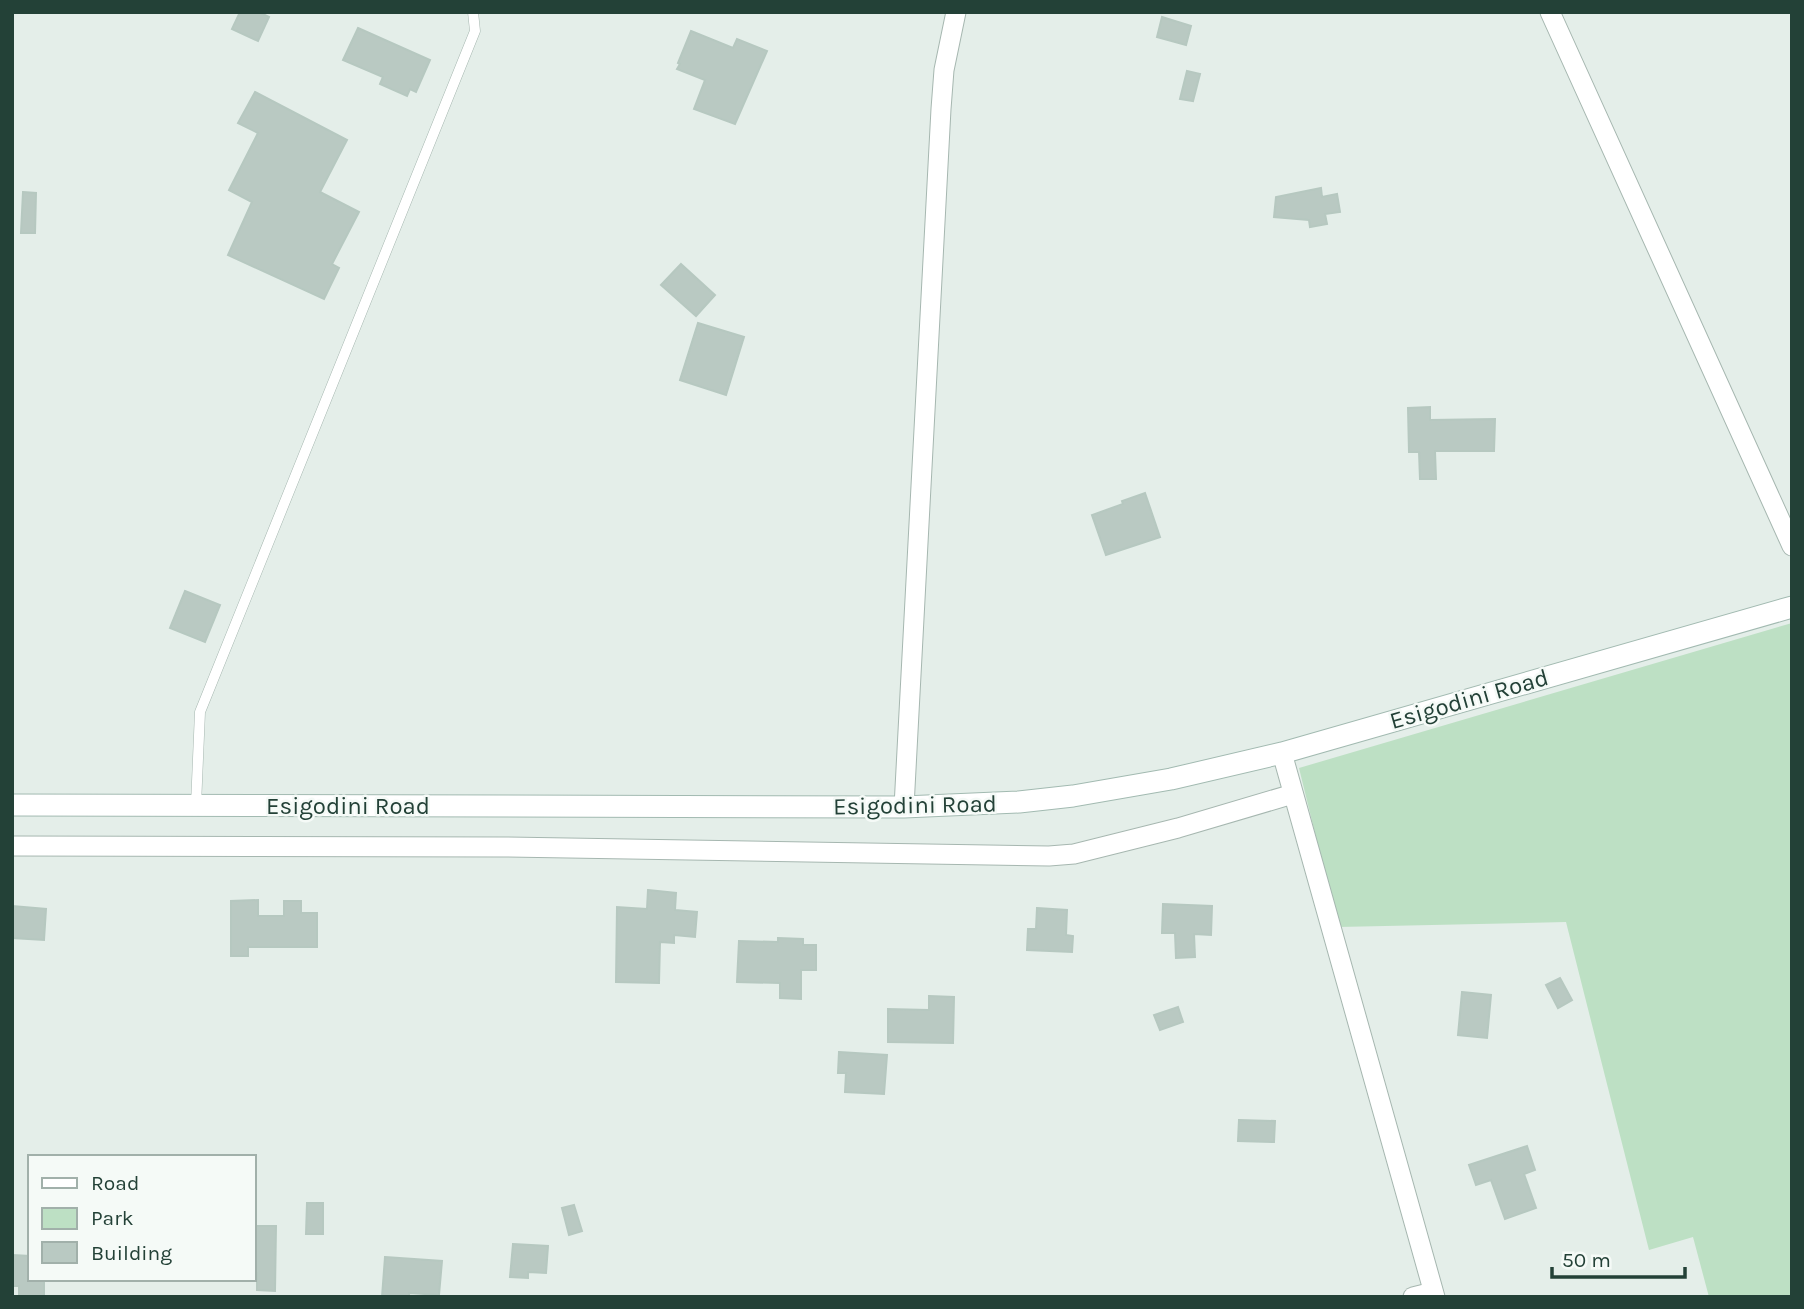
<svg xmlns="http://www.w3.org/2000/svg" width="1804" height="1309" viewBox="0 0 1804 1309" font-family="Karla,sans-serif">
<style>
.green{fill:#bde0c4}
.building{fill:#b9c9c2;stroke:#b6c8c0;stroke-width:2}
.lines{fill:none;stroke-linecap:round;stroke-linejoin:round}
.lane-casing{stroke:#a6b7b0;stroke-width:11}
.street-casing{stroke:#a6b7b0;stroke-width:21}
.secondary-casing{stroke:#a2bab1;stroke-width:23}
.lane{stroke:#fff;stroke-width:10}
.street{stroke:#fff;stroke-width:19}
.secondary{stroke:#fff;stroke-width:21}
.labels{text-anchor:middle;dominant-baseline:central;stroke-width:5;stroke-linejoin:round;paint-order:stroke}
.street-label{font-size:24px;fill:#234137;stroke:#f5faf7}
</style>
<rect width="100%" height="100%" fill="#e4eee9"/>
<polygon class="green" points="1792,623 1792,1297 1709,1297 1693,1237 1649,1250 1566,922 1338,927 1299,768"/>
<g class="building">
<polygon points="240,12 259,12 269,17 258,41 232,29"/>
<polygon points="1162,17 1191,26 1186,45 1157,37"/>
<polygon points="358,28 430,60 416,92 410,89 407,96 380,84 383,77 343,60"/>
<polygon points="691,31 733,48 737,39 767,51 735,124 694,109 705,80 677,69 680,64 678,63"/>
<polygon points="1187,71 1200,74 1193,101 1180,99"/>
<polygon points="255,92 347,140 320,192 359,212 332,264 339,268 324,299 228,255 252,202 229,190 258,133 238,123"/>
<polygon points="1321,188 1322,197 1337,194 1340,212 1325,214 1327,224 1310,227 1309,220 1274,217 1276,197"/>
<polygon points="23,192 36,193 35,233 21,233"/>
<polygon points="681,264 715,295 696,316 661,285"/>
<polygon points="698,323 744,337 726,395 680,380"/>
<polygon points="1430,407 1430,420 1495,419 1494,451 1435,451 1436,479 1420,479 1419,452 1409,452 1408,408"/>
<polygon points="1145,493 1160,537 1106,555 1092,515 1123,504 1122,501"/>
<polygon points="185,591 220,605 205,642 170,628"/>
<polygon points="648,890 676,893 675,910 697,912 695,937 674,935 674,943 660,942 659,983 616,982 617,907 647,909"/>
<polygon points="258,900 258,916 284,916 284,901 301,901 301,913 317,913 317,947 248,947 248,956 231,956 231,901"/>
<polygon points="1163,904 1212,906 1211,935 1194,934 1195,957 1176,958 1175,933 1162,933"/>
<polygon points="12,906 46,909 44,940 12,938"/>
<polygon points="1037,908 1067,910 1066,935 1073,936 1072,952 1027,950 1028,929 1036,929"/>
<polygon points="778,938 803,939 803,945 816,945 816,970 801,970 801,999 780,998 780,983 737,982 739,941 778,942"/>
<polygon points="1560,978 1572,1000 1558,1008 1546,985"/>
<polygon points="1462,992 1491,995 1487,1038 1458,1035"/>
<polygon points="929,996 954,997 953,1043 888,1042 888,1009 929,1010"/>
<polygon points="1178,1007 1183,1022 1160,1030 1154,1015"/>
<polygon points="839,1052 887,1055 884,1094 845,1092 846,1073 838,1073"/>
<polygon points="1239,1120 1275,1121 1274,1142 1238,1141"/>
<polygon points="1527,1146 1535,1170 1524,1174 1536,1208 1505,1219 1491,1180 1476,1185 1469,1165"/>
<polygon points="307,1203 323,1203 323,1234 306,1234"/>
<polygon points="574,1205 582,1231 569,1235 562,1208"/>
<polygon points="254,1226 276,1226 275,1291 257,1290 257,1273 254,1272"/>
<polygon points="513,1244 548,1246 546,1273 528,1272 528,1278 510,1277"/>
<polygon points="12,1255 30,1256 30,1279 44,1279 44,1296 19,1296 19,1286 12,1286"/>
<polygon points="385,1257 442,1261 439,1295 409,1293 409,1297 382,1297"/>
</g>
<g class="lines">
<defs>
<polyline id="lane" points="196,805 200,712 475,31 473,12"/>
<g id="street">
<polyline points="1550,12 1792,546"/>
<polyline points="1282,753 1435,1297"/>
<polyline points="904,807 941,109 944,70 956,12"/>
<polyline points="12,846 505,847 1049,856 1074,854 1178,828 1293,794"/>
<polyline points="1413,1297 1433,1292"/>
</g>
<polyline id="secondary" points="12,805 904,807 1019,802 1073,796 1171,779 1282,753 1792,607"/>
</defs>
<use href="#lane" class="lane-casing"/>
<use href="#street" class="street-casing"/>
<use href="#secondary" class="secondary-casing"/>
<use href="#lane" class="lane"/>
<use href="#street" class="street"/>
<use href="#secondary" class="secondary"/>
</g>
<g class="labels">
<g class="street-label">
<text transform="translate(1469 699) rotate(-16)">Esigodini Road</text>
<text transform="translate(915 805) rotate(-1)">Esigodini Road</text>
<text x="348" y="806">Esigodini Road</text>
</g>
</g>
<rect width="1804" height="1309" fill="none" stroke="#234137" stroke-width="28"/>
<rect x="28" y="1155" width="228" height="126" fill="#f5faf7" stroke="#a1b0aa" stroke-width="2"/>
<rect x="42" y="1178" width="35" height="10" fill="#ffffff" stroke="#a1b0aa" stroke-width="2"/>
<text x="91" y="1190" font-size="21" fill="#234137">Road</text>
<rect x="42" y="1208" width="35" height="21" fill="#bde0c4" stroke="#a1b0aa" stroke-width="2"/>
<text x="91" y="1225" font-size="21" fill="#234137">Park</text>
<rect x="42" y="1242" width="35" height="21" fill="#b9c9c2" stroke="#a1b0aa" stroke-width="2"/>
<text x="91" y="1260" font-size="21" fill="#234137">Building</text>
<path d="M1552 1267v10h133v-10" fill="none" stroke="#234137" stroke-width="3.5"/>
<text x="1562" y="1267" font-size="21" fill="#234137" stroke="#f5faf7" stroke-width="5" paint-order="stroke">50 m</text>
</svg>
